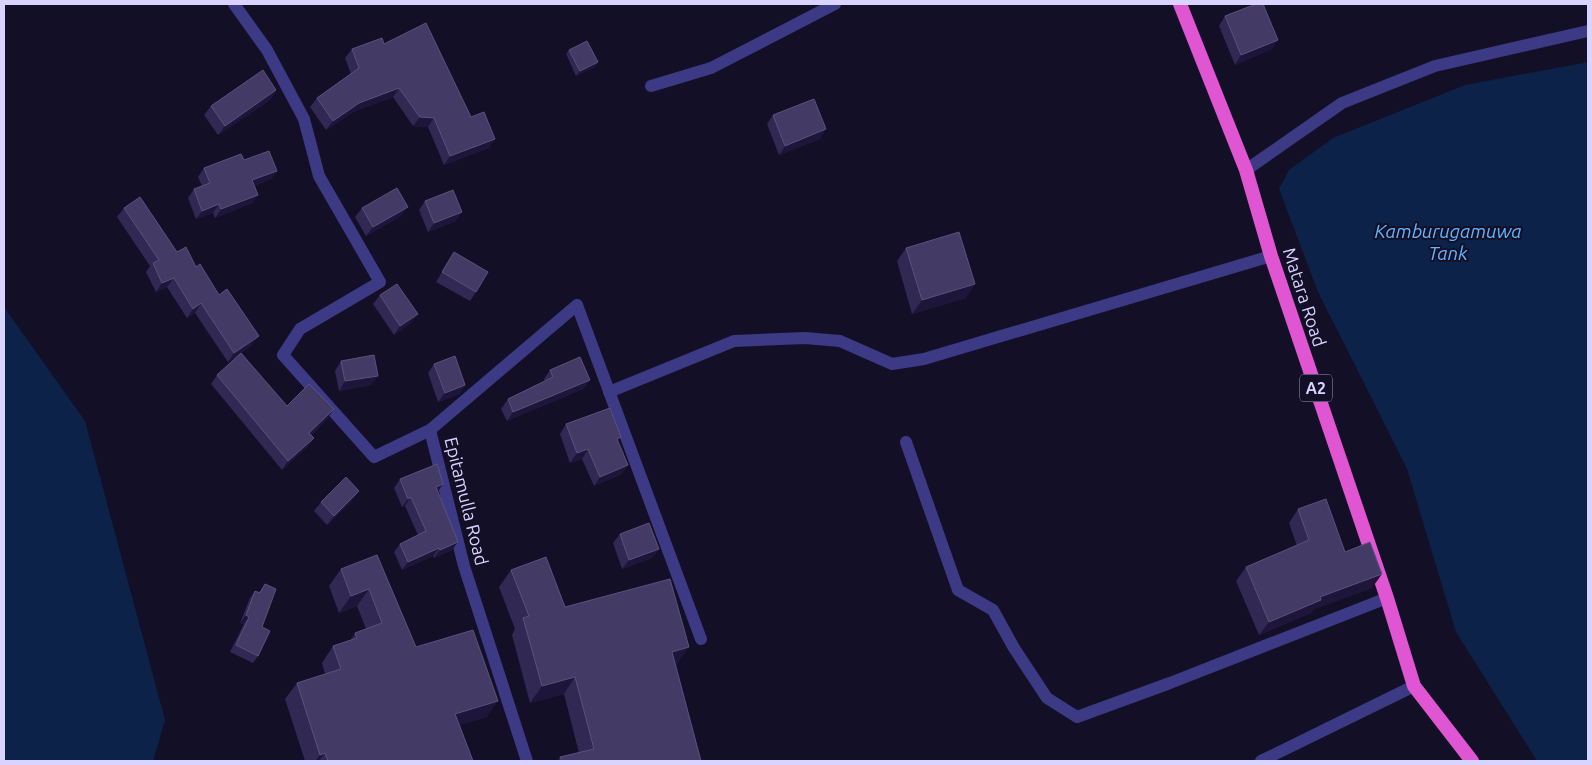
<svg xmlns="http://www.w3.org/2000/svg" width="1592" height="765" viewBox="0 0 1592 765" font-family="Ubuntu,sans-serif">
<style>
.water{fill:#0c2248}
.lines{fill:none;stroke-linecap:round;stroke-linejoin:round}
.minor{stroke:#3d3a85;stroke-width:12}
.trunk{stroke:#e055d1;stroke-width:14}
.wall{fill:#312854}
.shaded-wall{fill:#1d163a}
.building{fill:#433a66;stroke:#5a527e}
.labels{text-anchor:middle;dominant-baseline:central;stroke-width:4;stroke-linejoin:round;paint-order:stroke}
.shield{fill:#130f26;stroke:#9e99be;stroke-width:1}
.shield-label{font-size:16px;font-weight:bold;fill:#d9d4ff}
.street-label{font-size:18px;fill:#d9d4ff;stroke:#130f26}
.water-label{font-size:19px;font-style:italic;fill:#62b6ff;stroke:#130f26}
</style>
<rect width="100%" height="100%" fill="#130f26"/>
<g class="water">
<polygon points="1588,62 1588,761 1537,761 1456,632 1407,469 1318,292 1279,189 1289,170 1333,138 1465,85"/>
<polygon points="4,307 85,421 165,720 153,761 4,761"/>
</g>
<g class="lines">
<g class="minor">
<polyline points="234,4 267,50 304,119 319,176 380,282 300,329 283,355 374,457 430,430 464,566 527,761"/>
<polyline points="651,86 711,68 835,4"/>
<polyline points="1246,170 1342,103 1435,66 1588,31"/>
<polyline points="609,392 734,341 805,338 840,341 892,364 924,359 1271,256"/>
<polyline points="430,430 577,305 701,639"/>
<polyline points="906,442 958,590 993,610 1014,648 1047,698 1077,717 1170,683 1387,598"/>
<polyline points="1261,761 1414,686"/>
</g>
<polyline class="trunk" points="1180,4 1246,170 1271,256 1387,598 1414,686 1472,761"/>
</g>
<g class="wall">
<polygon points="1225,16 1272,49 1235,65 1219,26"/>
<polygon points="384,44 471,117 489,148 444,165 428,127 413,126 393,97 353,112 326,130 310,107 317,98 351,74 345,58 352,49"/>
<polygon points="569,50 598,62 595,67 576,76 566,54"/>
<polygon points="276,90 270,100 218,135 204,115 211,106"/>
<polygon points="773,115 820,139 779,155 767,124"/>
<polygon points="244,160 277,171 271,179 254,186 258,195 252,203 215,218 213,213 196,219 188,198 194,189 202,186 198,177 204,168"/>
<polygon points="425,201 462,212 455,221 428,232 419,210"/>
<polygon points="124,208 196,267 252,345 228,362 195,313 187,318 167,287 156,292 146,272 150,266 117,217"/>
<polygon points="362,208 401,216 366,236 355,217"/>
<polygon points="906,248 966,298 912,314 897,261"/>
<polygon points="454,252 476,292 470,301 436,282"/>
<polygon points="380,295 411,323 394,335 373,304"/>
<polygon points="341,361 371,385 339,391 335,371"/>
<polygon points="434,364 465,385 459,394 438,402 428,373"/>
<polygon points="550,370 590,380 583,389 507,421 501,409 508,399 545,381 544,379"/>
<polygon points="217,375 287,406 328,418 311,435 314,438 307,447 282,470 211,384"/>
<polygon points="566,424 618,441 622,474 594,486 582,459 570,463 560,434"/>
<polygon points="400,479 438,492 452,550 434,558 433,556 402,570 394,552 400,544 418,535 405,506 402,507 394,488"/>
<polygon points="352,501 327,525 314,511 321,502"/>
<polygon points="1298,509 1345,552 1372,588 1314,609 1311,613 1259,635 1236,581 1246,567 1297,546 1289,523"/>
<polygon points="620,534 659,549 652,558 622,569 613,543"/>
<polygon points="377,555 416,647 487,717 460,725 473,761 305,761 285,699 297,683 325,674 322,663 333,646 350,641 355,633 366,629 357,606 339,613 329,586 341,569"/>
<polygon points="511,570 565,607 677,664 676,665 701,761 558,761 560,757 579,753 564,694 530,703 512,635 515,629 499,587"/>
<polygon points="265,584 262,627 258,656 253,663 230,652 244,624 240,623 250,598 255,591 259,592"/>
</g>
<g class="shaded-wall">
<polygon points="1278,40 1272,49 1235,65 1241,55"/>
<polygon points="598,62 595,67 576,76 580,71"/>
<polygon points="399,88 393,97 353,112 326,130 333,121 359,103"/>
<polygon points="276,90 270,100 218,135 225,126"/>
<polygon points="420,117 434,118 428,127 413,126"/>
<polygon points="826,129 820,139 779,155 785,146"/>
<polygon points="495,139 489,148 444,165 450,156"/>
<polygon points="277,171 271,179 246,189 252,180"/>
<polygon points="258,195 252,203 215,218 221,209"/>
<polygon points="219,204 213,213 196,219 202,211"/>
<polygon points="408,207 401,216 366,236 373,227"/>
<polygon points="462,212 455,221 428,232 434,223"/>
<polygon points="174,278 167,287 156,292 162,283"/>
<polygon points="975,284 966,298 912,314 922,300"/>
<polygon points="201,303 195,313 187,318 193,309"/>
<polygon points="418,314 411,323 394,335 400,326"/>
<polygon points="259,336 252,345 228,362 234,353"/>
<polygon points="378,376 371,385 339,391 345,381"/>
<polygon points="590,380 583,389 507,421 513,412"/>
<polygon points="465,385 459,394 438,402 445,393"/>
<polygon points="334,409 328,418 303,442 309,433"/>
<polygon points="314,438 307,447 282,470 288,461"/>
<polygon points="588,449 582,459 570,463 577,453"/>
<polygon points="628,465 622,474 594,486 600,477"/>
<polygon points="443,484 437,493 436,487"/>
<polygon points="359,491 352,501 327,525 334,516"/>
<polygon points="411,497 405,506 402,507 408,499"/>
<polygon points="458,542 452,550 434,558 440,550"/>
<polygon points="439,548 433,556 402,570 408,562"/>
<polygon points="659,549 652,558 622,569 629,560"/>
<polygon points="1382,574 1372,588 1314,609 1311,613 1259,635 1269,622 1320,597"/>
<polygon points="369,589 357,606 339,613 351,596"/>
<polygon points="246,615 249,617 244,624 240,623"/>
<polygon points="689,647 677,664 661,669 672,652"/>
<polygon points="575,677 564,694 530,703 542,686"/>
<polygon points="498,701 487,717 444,730 455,714"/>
<polygon points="325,753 319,761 315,761 320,755"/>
</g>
<g class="building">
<polygon points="1256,4 1263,4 1278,40 1241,55 1225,16"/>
<polygon points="426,23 471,117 484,112 495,139 450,156 434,118 420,117 399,88 359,103 333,121 317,98 359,68 352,49 382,38 384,44"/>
<polygon points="587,41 598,62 580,71 569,50"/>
<polygon points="263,70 276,90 225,126 211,106"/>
<polygon points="814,99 826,129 785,146 773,115"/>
<polygon points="269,151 277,171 252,180 258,195 221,209 219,204 202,211 194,189 210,183 204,168 241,154 244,160"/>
<polygon points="397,188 408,207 373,227 362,208"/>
<polygon points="453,190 462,212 434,223 425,201"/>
<polygon points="140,197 177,252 186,247 196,267 200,264 219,295 227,289 259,336 234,353 201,303 193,309 174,278 162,283 153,263 159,260 124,208"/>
<polygon points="959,232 975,284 922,300 906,248"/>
<polygon points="454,252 488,272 476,292 442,272"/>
<polygon points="397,284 418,314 400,326 380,295"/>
<polygon points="241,353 287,406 309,384 334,409 309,433 314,438 288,461 217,375"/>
<polygon points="374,355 378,376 345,381 341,361"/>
<polygon points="455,356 465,385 445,393 434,364"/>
<polygon points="580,357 590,380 513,412 508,399 553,377 550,370"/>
<polygon points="610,408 621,437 617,439 628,465 600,477 588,449 577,453 566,424"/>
<polygon points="437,464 443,484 436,487 458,542 440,550 439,548 408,562 400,544 426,531 411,497 408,499 400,479"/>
<polygon points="346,477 359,491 334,516 321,502"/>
<polygon points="1326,499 1345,552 1370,542 1382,574 1320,597 1321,600 1269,622 1246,567 1309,540 1298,509"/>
<polygon points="649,523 659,549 629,560 620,534"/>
<polygon points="377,555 416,647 473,630 498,701 455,714 473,761 328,761 325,753 320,755 297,683 341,669 333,646 357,638 355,633 382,623 369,589 351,596 341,569"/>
<polygon points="546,557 565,607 670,579 689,647 672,652 701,761 562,761 560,757 594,749 575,677 542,686 523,618 529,616 511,570"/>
<polygon points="265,584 276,589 262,627 270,631 258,656 236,645 249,617 246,615 255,591 260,593"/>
</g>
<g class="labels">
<rect class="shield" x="1300" y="374.5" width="32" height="27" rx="4"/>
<g class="shield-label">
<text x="1316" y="388">A2</text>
</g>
<g class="street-label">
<text transform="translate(1305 297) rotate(72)">Matara Road</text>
<text transform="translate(467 501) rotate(76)">Epitamulla Road</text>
</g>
<g class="water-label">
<text x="1448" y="231">Kamburugamuwa<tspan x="1448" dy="22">Tank</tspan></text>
</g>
</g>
<rect width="1592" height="765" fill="none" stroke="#d9d4ff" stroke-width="10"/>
</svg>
